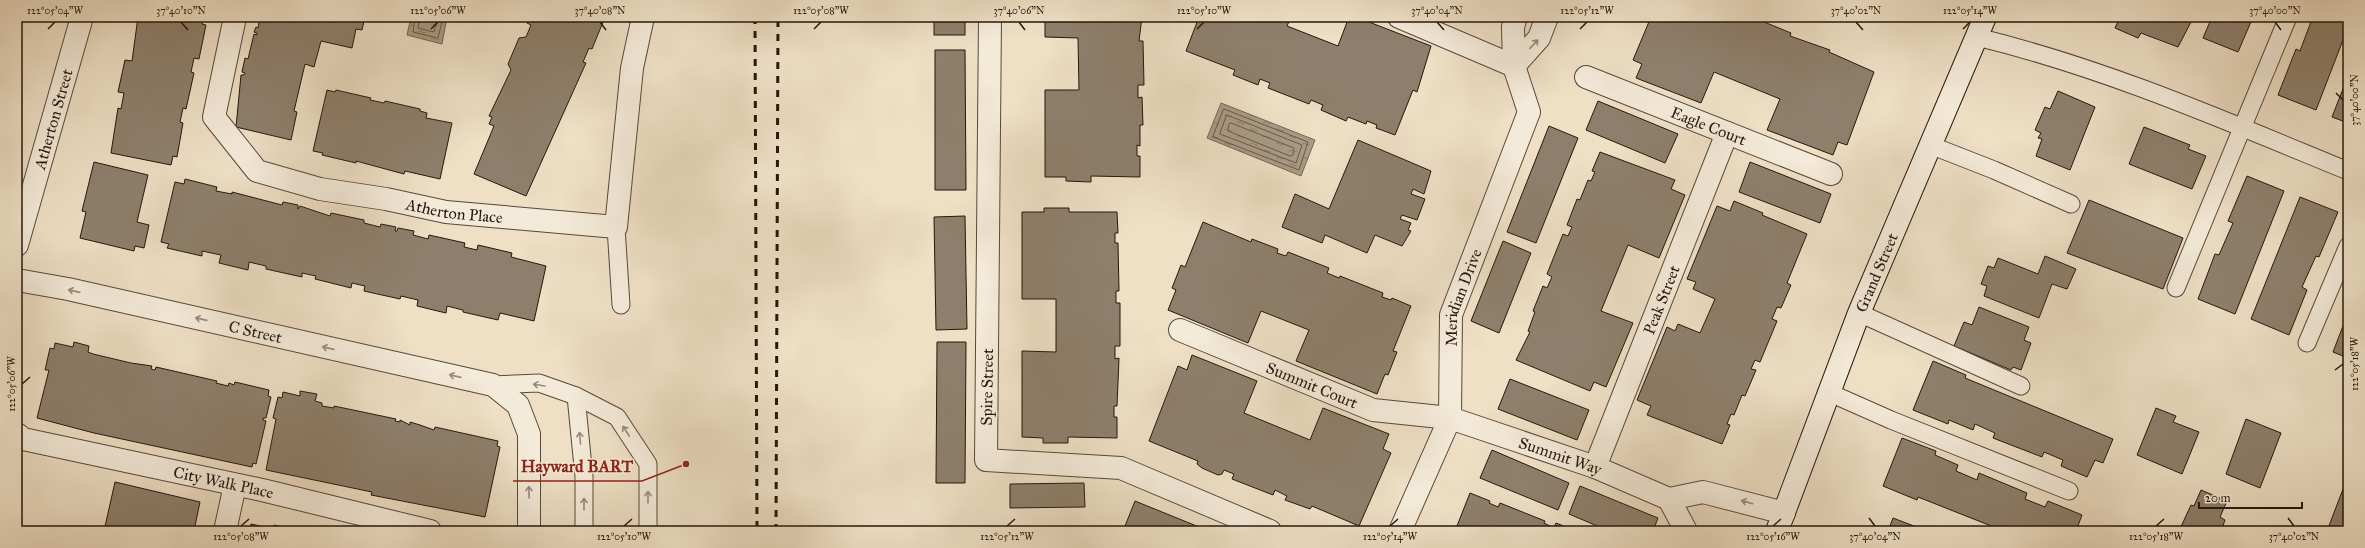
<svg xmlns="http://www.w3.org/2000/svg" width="2365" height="548" viewBox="0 0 2365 548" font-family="'IM FELL Great Primer',serif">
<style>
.water{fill:url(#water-ripples);stroke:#756655}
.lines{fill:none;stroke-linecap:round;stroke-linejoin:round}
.shore{stroke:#685949;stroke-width:1}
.building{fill:#8e7f6c;stroke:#25170c}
.lane-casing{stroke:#57493a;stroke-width:19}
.street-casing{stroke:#57493a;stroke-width:24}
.secondary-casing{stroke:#25170c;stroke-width:24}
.lane{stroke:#f4ead9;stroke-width:17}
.street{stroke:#f4ead9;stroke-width:22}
.secondary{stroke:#f4ead9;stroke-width:22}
.rail{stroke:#25170c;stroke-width:3;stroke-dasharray:7 7;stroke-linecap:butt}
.oneway{stroke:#978b7d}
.ticks{fill:none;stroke:#25170c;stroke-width:1.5}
.labels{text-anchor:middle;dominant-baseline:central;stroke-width:3;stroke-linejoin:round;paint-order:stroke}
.street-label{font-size:16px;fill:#25170c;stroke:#f4ead9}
.leader{fill:none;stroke:#8f2418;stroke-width:1.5}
.callout-dot{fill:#8f2418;stroke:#f4ead9;stroke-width:1.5}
.callout-label{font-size:17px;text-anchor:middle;font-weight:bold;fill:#8f2418;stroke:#f4ead9;stroke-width:3;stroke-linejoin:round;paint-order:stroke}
.neatline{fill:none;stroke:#25170c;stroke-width:1.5}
.ticks-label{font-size:10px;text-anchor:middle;fill:#25170c}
</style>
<defs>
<pattern id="water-ripples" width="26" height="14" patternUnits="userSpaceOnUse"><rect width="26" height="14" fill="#aa9b86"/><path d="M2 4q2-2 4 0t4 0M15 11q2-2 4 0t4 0" fill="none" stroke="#8a7d6c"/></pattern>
</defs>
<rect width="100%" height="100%" fill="#eedfc5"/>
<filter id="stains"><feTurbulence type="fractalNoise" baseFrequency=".005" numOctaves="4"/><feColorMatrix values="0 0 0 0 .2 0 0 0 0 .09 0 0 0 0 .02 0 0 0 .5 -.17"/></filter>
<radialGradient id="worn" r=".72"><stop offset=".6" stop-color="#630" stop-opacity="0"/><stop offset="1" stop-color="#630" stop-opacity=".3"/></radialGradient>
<g class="water">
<polygon points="411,17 447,17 442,44 407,35"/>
<polygon points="1221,103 1315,140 1301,176 1207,138"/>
</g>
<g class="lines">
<g class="shore">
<polyline points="415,17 413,32 438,38 443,17"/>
<polyline points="420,17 418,28 434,32 438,17"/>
<polygon points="1224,109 1308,142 1299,170 1213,137"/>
<polygon points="1227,115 1302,145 1296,163 1220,134"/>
<polygon points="1231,123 1294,148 1293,155 1290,156 1228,131 1229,124"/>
</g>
</g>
<g class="building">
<polygon points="17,17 21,17 17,35"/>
<polygon points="138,17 204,17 202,24 206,25 199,59 194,58 191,72 194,73 186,109 183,108 180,122 183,123 177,157 173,156 171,165 111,153 118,108 121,109 124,93 118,92 125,60 132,61"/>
<polygon points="260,17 365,17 362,30 356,29 352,48 321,41 314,67 305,64 294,111 297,112 291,140 236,127 241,75 244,75 245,73 242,72 245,58 248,59 254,34 257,35 257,33 254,32 256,27 258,28"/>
<polygon points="528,17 605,17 592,49 589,48 583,62 586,63 526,196 474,174 494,126 489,124 492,117 489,116 511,70 508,64 519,38 526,37 531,25 527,23"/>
<rect x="934" y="17" width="31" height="18"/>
<polygon points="1045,17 1142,17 1139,41 1143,41 1144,85 1138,85 1138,98 1142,97 1143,125 1140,125 1140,146 1137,145 1137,156 1140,156 1140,177 1091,176 1091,182 1066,181 1066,177 1045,177 1045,90 1079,90 1078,38 1045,37"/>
<polygon points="1199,17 1291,17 1287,26 1338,46 1349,17 1356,17 1431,46 1417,92 1413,90 1395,135 1376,128 1377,125 1367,121 1366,124 1348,117 1346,121 1321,110 1323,105 1311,100 1309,104 1268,88 1270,83 1260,79 1258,85 1233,75 1235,70 1186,51"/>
<polygon points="1444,17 1454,17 1453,21"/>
<polygon points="1651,17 1743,17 1749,20 1752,17 1791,33 1790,36 1830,50 1829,52 1874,72 1847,145 1838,142 1833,155 1767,130 1780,99 1714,72 1701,103 1636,78 1642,64 1633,60"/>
<polygon points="2120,17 2187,17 2192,20 2178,47 2141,33 2138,38 2115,28"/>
<polygon points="2212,17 2253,17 2238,52 2203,38"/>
<polygon points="2309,17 2348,17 2348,27 2316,110 2278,95 2296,49 2300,51 2312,19"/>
<polygon points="935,50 965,50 966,190 935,190"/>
<polygon points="2348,76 2348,123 2332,117"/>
<polygon points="327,90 335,92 336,90 371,98 370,100 384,103 385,101 420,109 420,111 427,113 426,118 452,123 440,179 405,171 404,174 356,161 356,163 322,155 323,153 313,151"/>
<polygon points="2058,91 2095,107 2070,170 2036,156 2042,139 2038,138 2041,133 2035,130 2045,107 2050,109"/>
<polygon points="1598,101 1678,134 1665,163 1586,130"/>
<polygon points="1549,126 1578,138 1536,243 1507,232"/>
<polygon points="2144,127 2190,145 2188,149 2206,156 2192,189 2129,164"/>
<polygon points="1358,140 1431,171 1424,194 1413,189 1411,194 1425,199 1417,220 1402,215 1400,219 1411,223 1408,230 1411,231 1402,246 1375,235 1367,253 1325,235 1322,243 1282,227 1295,194 1329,209"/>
<polygon points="1600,152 1675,180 1671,189 1685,195 1659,258 1628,245 1601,311 1633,323 1606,387 1594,382 1590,391 1516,360 1530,332 1528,331 1535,312 1533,311 1543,286 1547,288 1552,277 1547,274 1563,234 1568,236 1572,227 1567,225 1577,199 1580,200 1588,180 1591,181 1595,172 1592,171"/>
<polygon points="94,162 148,175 137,222 149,225 144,248 135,246 134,251 80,238 86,212 82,211"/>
<polygon points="1750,162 1831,194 1820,223 1739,192"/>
<polygon points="2247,176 2284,191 2235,314 2198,299 2215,254 2219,255 2233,223 2228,221"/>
<polygon points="185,179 217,187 216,191 232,194 232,192 282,205 283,202 298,205 298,209 300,206 330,216 331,213 364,220 364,223 380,227 381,224 396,227 395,231 397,231 398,228 414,231 413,235 428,239 429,235 465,243 464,247 477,250 478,245 512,253 511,257 546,266 534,321 500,313 498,320 463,312 463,310 447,306 446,313 417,306 418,300 401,296 400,299 364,291 365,286 352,283 351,288 315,279 316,276 302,273 302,277 266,269 266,266 249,262 248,270 219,263 221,255 202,251 202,256 167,248 169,244 161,242 175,182 184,184"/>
<polygon points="2300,197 2338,212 2319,257 2316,256 2302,287 2307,290 2289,335 2251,319"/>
<polygon points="2089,200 2183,238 2163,289 2067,253"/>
<polygon points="1734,201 1763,213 1762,215 1807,234 1787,283 1791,285 1781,308 1777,307 1772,319 1777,321 1760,362 1755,360 1751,369 1756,370 1745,396 1742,395 1734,415 1731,414 1727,424 1730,425 1722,444 1647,415 1651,406 1637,400 1667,327 1675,331 1678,324 1700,333 1715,299 1693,289 1696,282 1687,279 1717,206 1730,211"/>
<polygon points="1044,208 1069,208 1069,212 1117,212 1118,233 1115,233 1115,243 1118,243 1119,291 1116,291 1116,303 1120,303 1120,346 1115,346 1115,359 1119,358 1117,406 1114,406 1114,417 1117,417 1117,438 1068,437 1068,443 1043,443 1043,438 1022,437 1022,351 1056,352 1056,299 1022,299 1022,212 1044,212"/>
<polygon points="965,216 967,329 936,330 934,217"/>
<polygon points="1203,222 1251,242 1252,239 1278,249 1277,253 1286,256 1288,252 1329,268 1327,273 1339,278 1340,276 1383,293 1382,297 1391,300 1392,298 1411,306 1393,351 1397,352 1388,375 1385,374 1377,394 1296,361 1309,330 1261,311 1248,343 1168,310 1176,290 1172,288 1181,265 1185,267"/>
<polygon points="1503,241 1531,253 1499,333 1471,321"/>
<polygon points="2045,256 2076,269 2067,289 2052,284 2039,318 1984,296 1987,286 1981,284 1988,266 1994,268 1998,258 2038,274"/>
<polygon points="1979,307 2029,327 2024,340 2031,343 2021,370 2013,367 2011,370 1954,346 1964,322 1972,325"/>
<polygon points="2348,313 2348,358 2333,352"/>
<polygon points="74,342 89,346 88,352 93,354 131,363 152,366 151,369 155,370 156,367 217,381 216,383 228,386 229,383 234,385 235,382 269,390 268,396 271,397 266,418 263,418 263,420 266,421 256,464 253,463 252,467 94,433 37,418 49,370 45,370 50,348 54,349 55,343 73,347"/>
<polygon points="937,342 966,342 965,483 936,483"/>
<polygon points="1192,355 1257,381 1244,413 1310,440 1323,408 1389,434 1383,449 1391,453 1359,526 1312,506 1310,509 1285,500 1287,496 1275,490 1273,495 1232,479 1234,474 1224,470 1222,474 1218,475 1202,468 1197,464 1198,461 1149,441 1178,366 1187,370"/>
<polygon points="1933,361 1966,375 1965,378 2113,439 2103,463 2095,460 2087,477 2061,466 2063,460 2044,452 2042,457 1993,438 1995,433 1975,424 1973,430 1949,420 1948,424 1913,410"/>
<polygon points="1510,379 1589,410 1577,440 1498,409"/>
<polygon points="300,391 317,394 315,401 322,403 322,406 334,408 334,406 396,419 395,421 400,422 400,420 410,425 410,422 420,425 434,430 435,427 498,441 497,446 500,447 485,517 371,495 372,492 266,470 276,419 273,418 278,397 282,398 283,392 300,396"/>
<polygon points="2156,408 2176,416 2173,422 2199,432 2182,474 2137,455"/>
<polygon points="2246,419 2281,433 2260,488 2226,474"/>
<polygon points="1902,438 1936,451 1935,455 1958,465 1956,471 1977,480 1979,473 2027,493 2025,499 2045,507 2048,501 2082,515 2076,531 2004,531 1918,497 1917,500 1883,486"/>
<polygon points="1492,450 1569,483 1558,510 1480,478"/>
<polygon points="2348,476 2348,531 2327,531"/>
<polygon points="115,482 200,502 194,531 104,531"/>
<polygon points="1084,483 1085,507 1010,508 1010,484"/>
<polygon points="1580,486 1658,518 1653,531 1609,531 1569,514"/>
<polygon points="2201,490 2227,501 2220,517 2225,520 2221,531 2179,531 2191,505 2194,506"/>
<polygon points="1470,493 1490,501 1489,503 1498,507 1500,503 1545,521 1544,523 1554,528 1556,523 1576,531 1455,531"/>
<polygon points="1135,501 1209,531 1123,531"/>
<polygon points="1893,518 1927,531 1888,531"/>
<polygon points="251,524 274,529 274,525 298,531 250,531"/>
</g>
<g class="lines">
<defs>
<g id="lane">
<path d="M1977,37C2105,68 2226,121 2348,171"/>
<polyline points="1930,145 1994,170 2071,204"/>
<polyline points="616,227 621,305"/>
<polyline points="2176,288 2288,17"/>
<polyline points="1859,313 2021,386"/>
<polyline points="2307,343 2348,246"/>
<polyline points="493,385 539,383 576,396 617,417 648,464 648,531"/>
<polyline points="1830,393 1891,420 2069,491"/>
<polyline points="576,396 584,477 584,531"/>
</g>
<g id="street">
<path id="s1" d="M235,17L214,117L257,171L320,189L386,199L446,212L616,227L632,68L643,17"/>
<polyline points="990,17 986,460 1121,468 1270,531"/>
<polyline points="1399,17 1514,66"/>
<polyline points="1514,66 1539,38 1547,17"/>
<path id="s2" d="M1586,77L1831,174"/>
<path id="s3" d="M17,245L82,17"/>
<path id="s4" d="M17,280L68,289L493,385L518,405L529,434V531"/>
<path id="s5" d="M1180,330L1373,410L1450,418L1595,467L1669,499L1703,492L1784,513"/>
<path id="s6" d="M17,434L23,439L262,490L430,531"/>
<path id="s7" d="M1595,467L1727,133"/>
<polyline points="1669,499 1686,531"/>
<polyline points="225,531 235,485"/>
<path id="s8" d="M1400,531L1450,418L1451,315L1529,112L1514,66L1513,27L1516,17"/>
</g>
<g id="secondary">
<path id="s9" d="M1777,531L1859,313L1985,17"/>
</g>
</defs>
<use href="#lane" class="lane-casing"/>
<use href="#street" class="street-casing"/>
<use href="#secondary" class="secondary-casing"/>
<use href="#lane" class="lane"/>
<use href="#street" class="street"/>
<use href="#secondary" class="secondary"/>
<g class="rail">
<polyline points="755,17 757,531"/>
<polyline points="776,531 778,17"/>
</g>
</g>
<defs><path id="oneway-shaft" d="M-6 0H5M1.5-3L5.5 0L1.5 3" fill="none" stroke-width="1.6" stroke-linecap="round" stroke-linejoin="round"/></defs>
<g class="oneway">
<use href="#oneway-shaft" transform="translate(1534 44) rotate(-47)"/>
<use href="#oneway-shaft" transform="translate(74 291) rotate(-167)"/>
<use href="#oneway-shaft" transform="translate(201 319) rotate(-167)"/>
<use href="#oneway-shaft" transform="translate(328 348) rotate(-167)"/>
<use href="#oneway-shaft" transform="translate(455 376) rotate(-167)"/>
<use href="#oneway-shaft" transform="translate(539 385) rotate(-171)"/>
<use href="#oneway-shaft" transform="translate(626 431) rotate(-123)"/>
<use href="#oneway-shaft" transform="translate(580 438) rotate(-95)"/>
<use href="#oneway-shaft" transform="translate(529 492) rotate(-91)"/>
<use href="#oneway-shaft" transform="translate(648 497) rotate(-90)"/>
<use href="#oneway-shaft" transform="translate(1747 502) rotate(-164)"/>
<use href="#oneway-shaft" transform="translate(584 504) rotate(-90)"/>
</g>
<path class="ticks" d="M181,22L188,30M600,22L606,30M1019,22L1025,30M1437,22L1444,30M1856,22L1863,30M2275,22L2281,30M48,29L55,22M431,29L438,22M814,29L821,22M1197,29L1204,22M1580,29L1587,22M1963,29L1970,22M2336,93L2343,100M2335,370L2343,364M22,384L30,377M1869,518L1875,526M2288,518L2294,526M241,526L249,519M624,526L632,519M1007,526L1015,519M1390,526L1398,519M1773,526L1781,519M2156,526L2164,519"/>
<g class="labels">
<g class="street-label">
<text stroke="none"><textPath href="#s3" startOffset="131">Atherton Street</textPath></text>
<text stroke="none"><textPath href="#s2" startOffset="132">Eagle Court</textPath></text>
<text stroke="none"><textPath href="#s1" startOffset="373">Atherton Place</textPath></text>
<text stroke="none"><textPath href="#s9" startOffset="277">Grand Street</textPath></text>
<text stroke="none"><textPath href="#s8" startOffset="246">Meridian Drive</textPath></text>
<text stroke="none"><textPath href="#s7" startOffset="180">Peak Street</textPath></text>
<text stroke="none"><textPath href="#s4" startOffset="244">C Street</textPath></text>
<text stroke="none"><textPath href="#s5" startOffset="143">Summit Court</textPath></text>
<text transform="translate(987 387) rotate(-89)">Spire Street</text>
<text stroke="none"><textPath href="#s5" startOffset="403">Summit Way</textPath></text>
<text stroke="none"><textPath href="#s6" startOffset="213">City Walk Place</textPath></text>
</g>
</g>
<path class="leader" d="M686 464L642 481H513"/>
<circle class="callout-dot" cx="686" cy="464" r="4"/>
<g class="callout-label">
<text x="577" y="472">Hayward BART</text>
</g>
<rect width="2365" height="548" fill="none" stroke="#eedfc5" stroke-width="44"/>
<path d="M2199 502v6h103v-6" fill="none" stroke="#25170c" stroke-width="2"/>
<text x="2205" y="502" font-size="12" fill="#25170c" stroke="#f4ead9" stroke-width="3" paint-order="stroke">20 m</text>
<rect x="22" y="22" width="2321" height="504" class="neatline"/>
<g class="ticks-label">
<text x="55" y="14">122°05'04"W</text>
<text x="181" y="14">37°40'10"N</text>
<text x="438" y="14">122°05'06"W</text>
<text x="600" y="14">37°40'08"N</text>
<text x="821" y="14">122°05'08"W</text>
<text x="1019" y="14">37°40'06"N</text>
<text x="1204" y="14">122°05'10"W</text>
<text x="1437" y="14">37°40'04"N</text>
<text x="1587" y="14">122°05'12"W</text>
<text x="1856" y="14">37°40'02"N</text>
<text x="1970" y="14">122°05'14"W</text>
<text x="2275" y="14">37°40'00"N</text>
<text transform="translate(2354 100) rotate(-90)" y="4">37°40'00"N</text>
<text transform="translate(2354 364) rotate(-90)" y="4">122°05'18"W</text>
<text transform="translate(11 384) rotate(-90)" y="4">122°05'06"W</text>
<text x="241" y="540">122°05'08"W</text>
<text x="624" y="540">122°05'10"W</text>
<text x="1007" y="540">122°05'12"W</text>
<text x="1390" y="540">122°05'14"W</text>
<text x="1773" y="540">122°05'16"W</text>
<text x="1875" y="540">37°40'04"N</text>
<text x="2156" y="540">122°05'18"W</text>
<text x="2294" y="540">37°40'02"N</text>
</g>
<rect width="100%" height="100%" filter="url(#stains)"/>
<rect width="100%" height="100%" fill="url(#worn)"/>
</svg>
